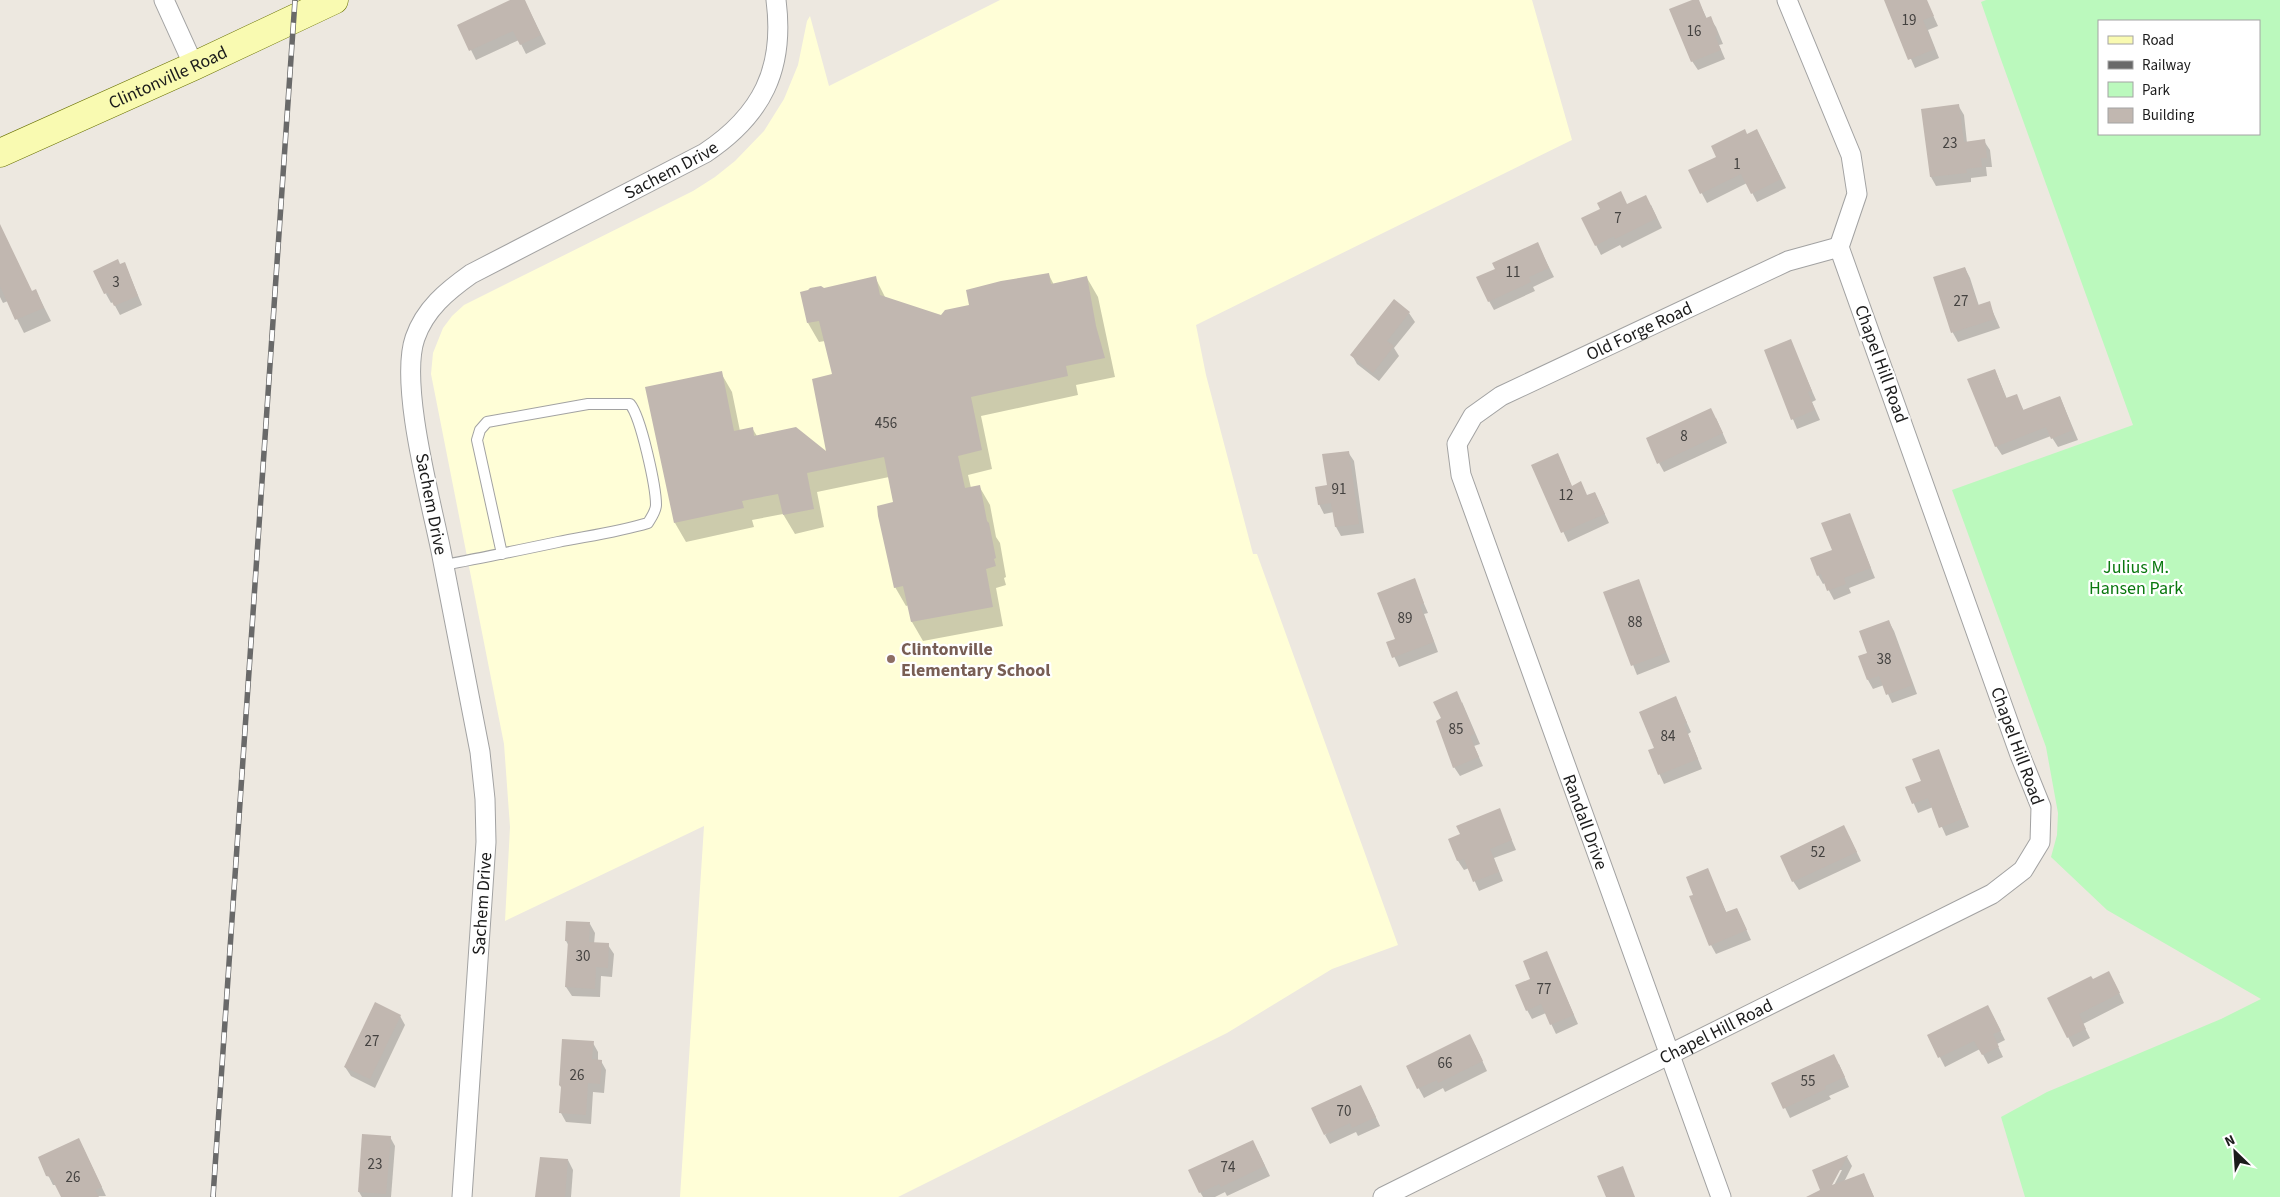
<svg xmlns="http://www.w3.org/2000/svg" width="2280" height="1197" viewBox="0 0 2280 1197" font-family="'Source Sans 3',sans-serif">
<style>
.education{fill:#fffed7}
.park{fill:#bbf9bd;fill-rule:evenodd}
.shadow{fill:#0003;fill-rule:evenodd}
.building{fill:#c1b7b0}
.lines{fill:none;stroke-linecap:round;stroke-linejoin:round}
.service-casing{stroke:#a2a2a2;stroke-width:12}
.minor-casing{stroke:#a2a2a2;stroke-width:21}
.secondary-casing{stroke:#697103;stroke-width:29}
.service{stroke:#fff;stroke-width:10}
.minor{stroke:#fff;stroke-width:19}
.secondary{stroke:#f9fab1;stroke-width:28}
.rail-casing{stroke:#696969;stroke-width:5.5}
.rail{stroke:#fff;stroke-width:4;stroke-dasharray:11;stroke-linecap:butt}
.education-dot{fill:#8d6e63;stroke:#fff;stroke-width:2}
.labels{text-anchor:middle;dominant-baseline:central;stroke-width:4.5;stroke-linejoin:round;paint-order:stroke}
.number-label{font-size:15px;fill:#444240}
.street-label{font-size:18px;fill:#1b1b1b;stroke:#fff}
.park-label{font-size:18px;fill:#0a780f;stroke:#fff}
.education-label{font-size:18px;font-weight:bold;fill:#785e54;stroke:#fff;text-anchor:start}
</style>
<rect width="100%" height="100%" fill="#ede8e0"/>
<polygon class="education" points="1000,0 1532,0 1572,140 1196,325 1206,375 1253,554 1257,554 1398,945 1332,969 1227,1033 898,1197 680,1197 704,826 505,921 510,827 504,744 431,374 433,353 443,328 452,316 464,305 693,191 715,177 735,161 764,131 784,99 798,65 807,21 810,16 829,86"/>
<path class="park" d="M1986,0H2280V1197H2025L2001,1117L2047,1092L2221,1019L2261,999L2107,910L2051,857L2057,835L2058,813L2046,747L1952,490L2133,425L1999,54L1981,2ZM2099,21H2259V134H2099Z"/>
<g class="shadow">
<polygon points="513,0 524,0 546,44 526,54 519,40 476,60 459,26"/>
<polygon points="1695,0 1698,0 1707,19 1710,18 1716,27 1723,44 1719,45 1725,59 1698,70 1692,61"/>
<polygon points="1885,0 1926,0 1938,26 1928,30 1939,58 1915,68"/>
<polygon points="1958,105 1964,115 1967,143 1984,141 1990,150 1992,167 1986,167 1987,176 1971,178 1971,182 1936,186 1931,177 1923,110"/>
<polygon points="1747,135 1762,140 1786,188 1757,202 1747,183 1707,203 1690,171 1717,158"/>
<polygon points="1627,205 1651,205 1662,228 1622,248 1620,245 1601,255 1596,245"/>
<polygon points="0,238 32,293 36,291 51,321 24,333 8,301 3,303 0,297"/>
<polygon points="1542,253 1554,277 1533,287 1535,291 1494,310 1489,301"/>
<polygon points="125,264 142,305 120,315 113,302 111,303 106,294 120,266"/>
<polygon points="1965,268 1970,278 1979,306 1989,303 2000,328 1958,342 1953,333 1934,278"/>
<polygon points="1049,275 1054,285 1087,278 1098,297 1115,377 1076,385 1078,395 981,416 992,469 968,475 971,488 979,486 990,505 996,537 1000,543 1006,577 1004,578 1006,585 996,588 1003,626 923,641 912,622 909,605 906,606 895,587 894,503 889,477 817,492 824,527 795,534 783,514 752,520 754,527 686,542 675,523 721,373 732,392 740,431 752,428 757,436 828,454 833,375 825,341 819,342 808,323 824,289 875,277 886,299 941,317"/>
<polygon points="1409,313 1415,322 1394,348 1399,356 1379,381 1357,364 1352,355"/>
<polygon points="1790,341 1816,400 1812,402 1820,420 1797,429 1765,351"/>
<polygon points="1995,370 2007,399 2016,395 2024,411 2060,397 2078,440 2058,447 2051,436 2002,455 1996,446"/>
<polygon points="1716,418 1727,443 1664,472 1659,463"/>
<polygon points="1348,452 1354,461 1364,533 1341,536 1336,527 1334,512 1324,514 1319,504"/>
<polygon points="1562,464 1572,487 1587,496 1595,493 1609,523 1568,542 1533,466"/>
<polygon points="1849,514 1875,578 1849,588 1851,593 1834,600 1825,583 1823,584 1818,575 1833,551"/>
<polygon points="1414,580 1428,613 1424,614 1438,652 1399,667 1388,643 1396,640"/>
<polygon points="1638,581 1670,662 1637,675 1605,593"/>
<polygon points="1889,622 1894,631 1917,694 1892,703 1884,685 1873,689 1868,680 1868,653"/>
<polygon points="1676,698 1691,732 1688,734 1702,769 1664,784 1649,751 1655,748"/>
<polygon points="1462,702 1480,744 1474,746 1483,766 1460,776 1454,767"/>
<polygon points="1938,751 1969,827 1946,836 1933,807 1918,813 1907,788 1922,781"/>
<polygon points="1499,810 1516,850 1494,858 1503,881 1479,891 1469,868 1464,870 1458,861 1450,840 1461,835"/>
<polygon points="1849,836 1861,861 1799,890 1793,881"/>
<polygon points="1707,870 1727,914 1737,909 1751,940 1716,954 1711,945 1695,895"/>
<polygon points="590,924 595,933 594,944 608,945 614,954 612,977 601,976 600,997 572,996 566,987 569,946 566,941"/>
<polygon points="1546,952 1578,1024 1556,1034 1546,1013 1532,1019 1527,1010 1532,980"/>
<polygon points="2092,981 2114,982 2124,1003 2083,1024 2090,1038 2073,1047 2049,998"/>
<polygon points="400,1016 405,1025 375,1088 351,1076 345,1067"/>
<polygon points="1993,1016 2005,1040 1997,1044 2003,1057 1988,1064 1980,1049 1945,1067 1929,1036"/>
<polygon points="593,1043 598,1052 598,1061 601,1061 606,1070 604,1093 593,1092 591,1124 566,1122 561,1113 562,1089"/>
<polygon points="1475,1045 1487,1071 1445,1092 1443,1088 1424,1098 1407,1067"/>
<polygon points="1839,1064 1849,1087 1829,1096 1831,1099 1790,1118 1773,1083"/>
<polygon points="1366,1096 1380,1126 1358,1136 1356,1132 1330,1144 1325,1135"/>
<polygon points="364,1135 390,1137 395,1146 391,1197 362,1197 359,1192"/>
<polygon points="83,1148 106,1196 62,1197 57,1185 53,1185 48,1175"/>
<polygon points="1258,1151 1270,1176 1227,1196 1225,1192 1215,1197 1203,1197 1200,1192"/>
<path d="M1847,1157L1852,1166L1844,1182L1864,1175L1874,1197H1825L1814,1170ZM1839,1170H1842L1831,1191L1828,1190Z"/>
<polygon points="568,1160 573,1170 571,1197 537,1197"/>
</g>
<g class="building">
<polygon points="510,0 525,0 541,35 520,45 513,31 469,51 457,25"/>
<polygon points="1692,0 1699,0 1706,18 1711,16 1718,35 1715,36 1721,50 1691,62 1669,9"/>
<polygon points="1884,0 1927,0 1934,16 1923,20 1935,49 1908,60"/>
<polygon points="1959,104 1964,142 1985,139 1987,158 1981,158 1982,167 1966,169 1967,173 1930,177 1921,109"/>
<polygon points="1745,129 1747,134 1757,129 1781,179 1751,194 1741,174 1700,194 1688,170 1716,157 1711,146"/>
<polygon points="1621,191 1627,204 1646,195 1657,218 1615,239 1614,236 1595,246 1581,218 1600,209 1597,203"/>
<polygon points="0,224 32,291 36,289 44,308 15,320 0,286"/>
<polygon points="1538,242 1549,268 1529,277 1531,282 1488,302 1476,277 1495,269 1492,263"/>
<polygon points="118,259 120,264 125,262 138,296 114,306 108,293 104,294 93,271"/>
<polygon points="1965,267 1978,305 1990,301 1995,319 1951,333 1933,277"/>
<polygon points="1049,273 1051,284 1087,276 1096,326 1105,358 1066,366 1068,376 971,397 982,450 958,456 965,488 980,485 987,521 989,523 996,558 994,559 996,566 986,569 993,607 911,622 903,586 894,588 878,516 877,506 893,502 884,457 807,473 814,509 783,515 778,494 742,501 744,508 674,523 645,387 722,371 734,431 753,427 754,436 796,427 826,451 812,379 832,374 819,321 807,323 800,292 808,290 810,288 821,286 824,288 876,276 880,295 941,315 945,310 969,305 966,290 1001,281"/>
<polygon points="1394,299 1410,312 1387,341 1394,346 1373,373 1350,355"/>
<polygon points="1791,339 1812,391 1808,392 1815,410 1791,420 1764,350"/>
<polygon points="1995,369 2006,398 2017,394 2023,410 2060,396 2073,430 2051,439 2046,427 1995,447 1967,379"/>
<polygon points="1711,408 1723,433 1657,464 1646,438"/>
<polygon points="1349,451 1359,524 1335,527 1331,503 1318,505 1315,487 1327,485 1322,454"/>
<polygon points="1558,453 1572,486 1581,481 1587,495 1595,492 1605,514 1561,533 1531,465"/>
<polygon points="1850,513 1871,568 1844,578 1846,584 1827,591 1821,574 1817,576 1810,558 1832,550 1821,523"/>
<polygon points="1415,578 1424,603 1420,605 1434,642 1392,658 1386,642 1395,639 1377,593"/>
<polygon points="1639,579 1666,653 1631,666 1603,592"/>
<polygon points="1889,620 1913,685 1886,695 1879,676 1867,680 1858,656 1867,653 1859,631"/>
<polygon points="1457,691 1475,734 1470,736 1479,757 1453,768 1436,721 1441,718 1433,702"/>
<polygon points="1676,696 1687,723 1684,724 1698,759 1658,775 1648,750 1654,748 1639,712"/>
<polygon points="1939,749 1965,818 1939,828 1928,798 1912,804 1905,787 1921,781 1912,759"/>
<polygon points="1500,808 1512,840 1490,849 1499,872 1473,882 1464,859 1457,861 1448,839 1460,834 1456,826"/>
<polygon points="1844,825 1857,852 1792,882 1780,856"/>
<polygon points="1708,868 1726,912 1737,908 1747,930 1709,946 1689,896 1693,895 1686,877"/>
<polygon points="566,921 590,922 589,942 609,943 608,968 596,967 595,989 565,987 568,941 565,941"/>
<polygon points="1547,951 1574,1015 1550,1025 1541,1004 1526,1011 1515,985 1530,979 1523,961"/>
<polygon points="2109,971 2120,993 2079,1014 2086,1029 2067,1038 2047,998 2091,976 2093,979"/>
<polygon points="375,1002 401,1015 370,1079 344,1067"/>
<polygon points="1988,1005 2001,1031 1993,1034 1999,1047 1982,1055 1974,1041 1938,1058 1927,1035"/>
<polygon points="1470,1034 1483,1061 1438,1083 1437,1080 1417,1089 1406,1066"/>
<polygon points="562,1039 594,1041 592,1059 602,1060 600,1084 588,1083 586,1115 559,1113 561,1087 559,1085"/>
<polygon points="1834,1054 1845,1077 1825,1086 1826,1089 1783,1109 1771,1083"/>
<polygon points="1361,1085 1376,1117 1352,1128 1350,1123 1324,1135 1311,1108"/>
<polygon points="362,1134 391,1136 386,1194 358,1192"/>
<polygon points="79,1138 102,1187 95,1190 99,1197 61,1197 51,1177 46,1176 38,1157"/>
<polygon points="1253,1140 1265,1166 1221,1187 1219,1184 1199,1193 1188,1170"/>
<polygon points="1848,1155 1832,1185 1864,1173 1874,1197 1806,1197 1820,1190 1812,1170"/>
<polygon points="540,1157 568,1159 565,1197 535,1197"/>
<polygon points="1623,1166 1635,1197 1606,1197 1597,1176"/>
</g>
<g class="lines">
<defs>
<path id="service" d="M444,565C482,558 520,550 558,542C588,536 618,532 648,523C651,518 656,511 656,505C656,487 641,417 630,404H588L487,422L480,430L477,440L502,554"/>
<g id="minor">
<polyline points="164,0 194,66"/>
<path id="s1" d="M462,1197L486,842L485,799L480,752C467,685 454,618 441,551C431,501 399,384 415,338C425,309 447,291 471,274L705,153C762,115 785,69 776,0"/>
<path id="s2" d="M1383,1197L1992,894L2023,870L2040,842L2041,807L2020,755L1839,247L1857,194L1851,155L1787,0"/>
<path id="s3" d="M1721,1197L1461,475L1457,444L1473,416L1501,396L1788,261L1839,247"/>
</g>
<g id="secondary">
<path id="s4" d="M0,153L194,66L334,0"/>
</g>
</defs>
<use href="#service" class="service-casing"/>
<use href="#minor" class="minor-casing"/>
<use href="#secondary" class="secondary-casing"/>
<use href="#service" class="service"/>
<use href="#minor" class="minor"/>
<use href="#secondary" class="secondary"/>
<defs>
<polyline id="rail" points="213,1197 295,0"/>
</defs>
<use href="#rail" class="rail-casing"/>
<use href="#rail" class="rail"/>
</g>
<circle class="education-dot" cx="891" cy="659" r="5"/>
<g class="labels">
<g class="number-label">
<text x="1909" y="20">19</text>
<text x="1694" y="31">16</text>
<text x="1950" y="143">23</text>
<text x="1737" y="164">1</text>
<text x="1618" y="218">7</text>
<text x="1513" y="272">11</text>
<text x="116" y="282">3</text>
<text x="1961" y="301">27</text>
<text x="886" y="423">456</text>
<text x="1684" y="436">8</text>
<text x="1339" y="489">91</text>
<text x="1566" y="495">12</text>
<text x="1405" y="618">89</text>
<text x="1635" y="622">88</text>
<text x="1884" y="659">38</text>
<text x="1456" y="729">85</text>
<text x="1668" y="736">84</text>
<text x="1818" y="852">52</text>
<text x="583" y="956">30</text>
<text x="1544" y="989">77</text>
<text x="372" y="1041">27</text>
<text x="1445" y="1063">66</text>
<text x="577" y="1075">26</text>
<text x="1808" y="1081">55</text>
<text x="1344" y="1111">70</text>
<text x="375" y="1164">23</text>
<text x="1228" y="1167">74</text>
<text x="73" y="1177">26</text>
</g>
<g class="street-label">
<text stroke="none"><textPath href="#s4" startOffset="184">Clintonville Road</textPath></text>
<text stroke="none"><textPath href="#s1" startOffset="1179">Sachem Drive</textPath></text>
<text stroke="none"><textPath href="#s3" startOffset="1018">Old Forge Road</textPath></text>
<text transform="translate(1881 364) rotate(70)">Chapel Hill Road</text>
<text transform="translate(431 504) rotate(79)">Sachem Drive</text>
<text transform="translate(2017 746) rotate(70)">Chapel Hill Road</text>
<text transform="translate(1585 822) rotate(70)">Randall Drive</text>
<text stroke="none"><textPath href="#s1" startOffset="294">Sachem Drive</textPath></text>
<text stroke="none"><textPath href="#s2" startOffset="372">Chapel Hill Road</textPath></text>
</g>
<g class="park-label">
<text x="2136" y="567">Julius M.<tspan x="2136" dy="21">Hansen Park</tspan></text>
</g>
<g class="education-label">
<text x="901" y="649">Clintonville<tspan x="901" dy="21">Elementary School</tspan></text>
</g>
</g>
<rect x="2098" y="20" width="162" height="115" fill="#ffffff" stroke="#a4a4a4"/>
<rect x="2108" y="36" width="25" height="8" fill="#f9fab1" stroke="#a4a4a4"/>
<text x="2142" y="45" font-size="15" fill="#1b1b1b">Road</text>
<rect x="2108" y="61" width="25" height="8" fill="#696969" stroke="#a4a4a4"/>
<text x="2142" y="70" font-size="15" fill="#1b1b1b">Railway</text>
<rect x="2108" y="82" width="25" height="15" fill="#bbf9bd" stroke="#a4a4a4"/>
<text x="2142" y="95" font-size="15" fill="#1b1b1b">Park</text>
<rect x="2108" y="108" width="25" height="15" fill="#c1b7b0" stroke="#a4a4a4"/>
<text x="2142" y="120" font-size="15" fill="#1b1b1b">Building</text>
<g transform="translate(2235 1152) rotate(335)" stroke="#ffffff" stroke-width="4" paint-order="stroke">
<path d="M0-4L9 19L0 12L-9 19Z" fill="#1b1b1b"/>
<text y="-8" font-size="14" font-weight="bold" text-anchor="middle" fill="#1b1b1b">N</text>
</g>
</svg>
